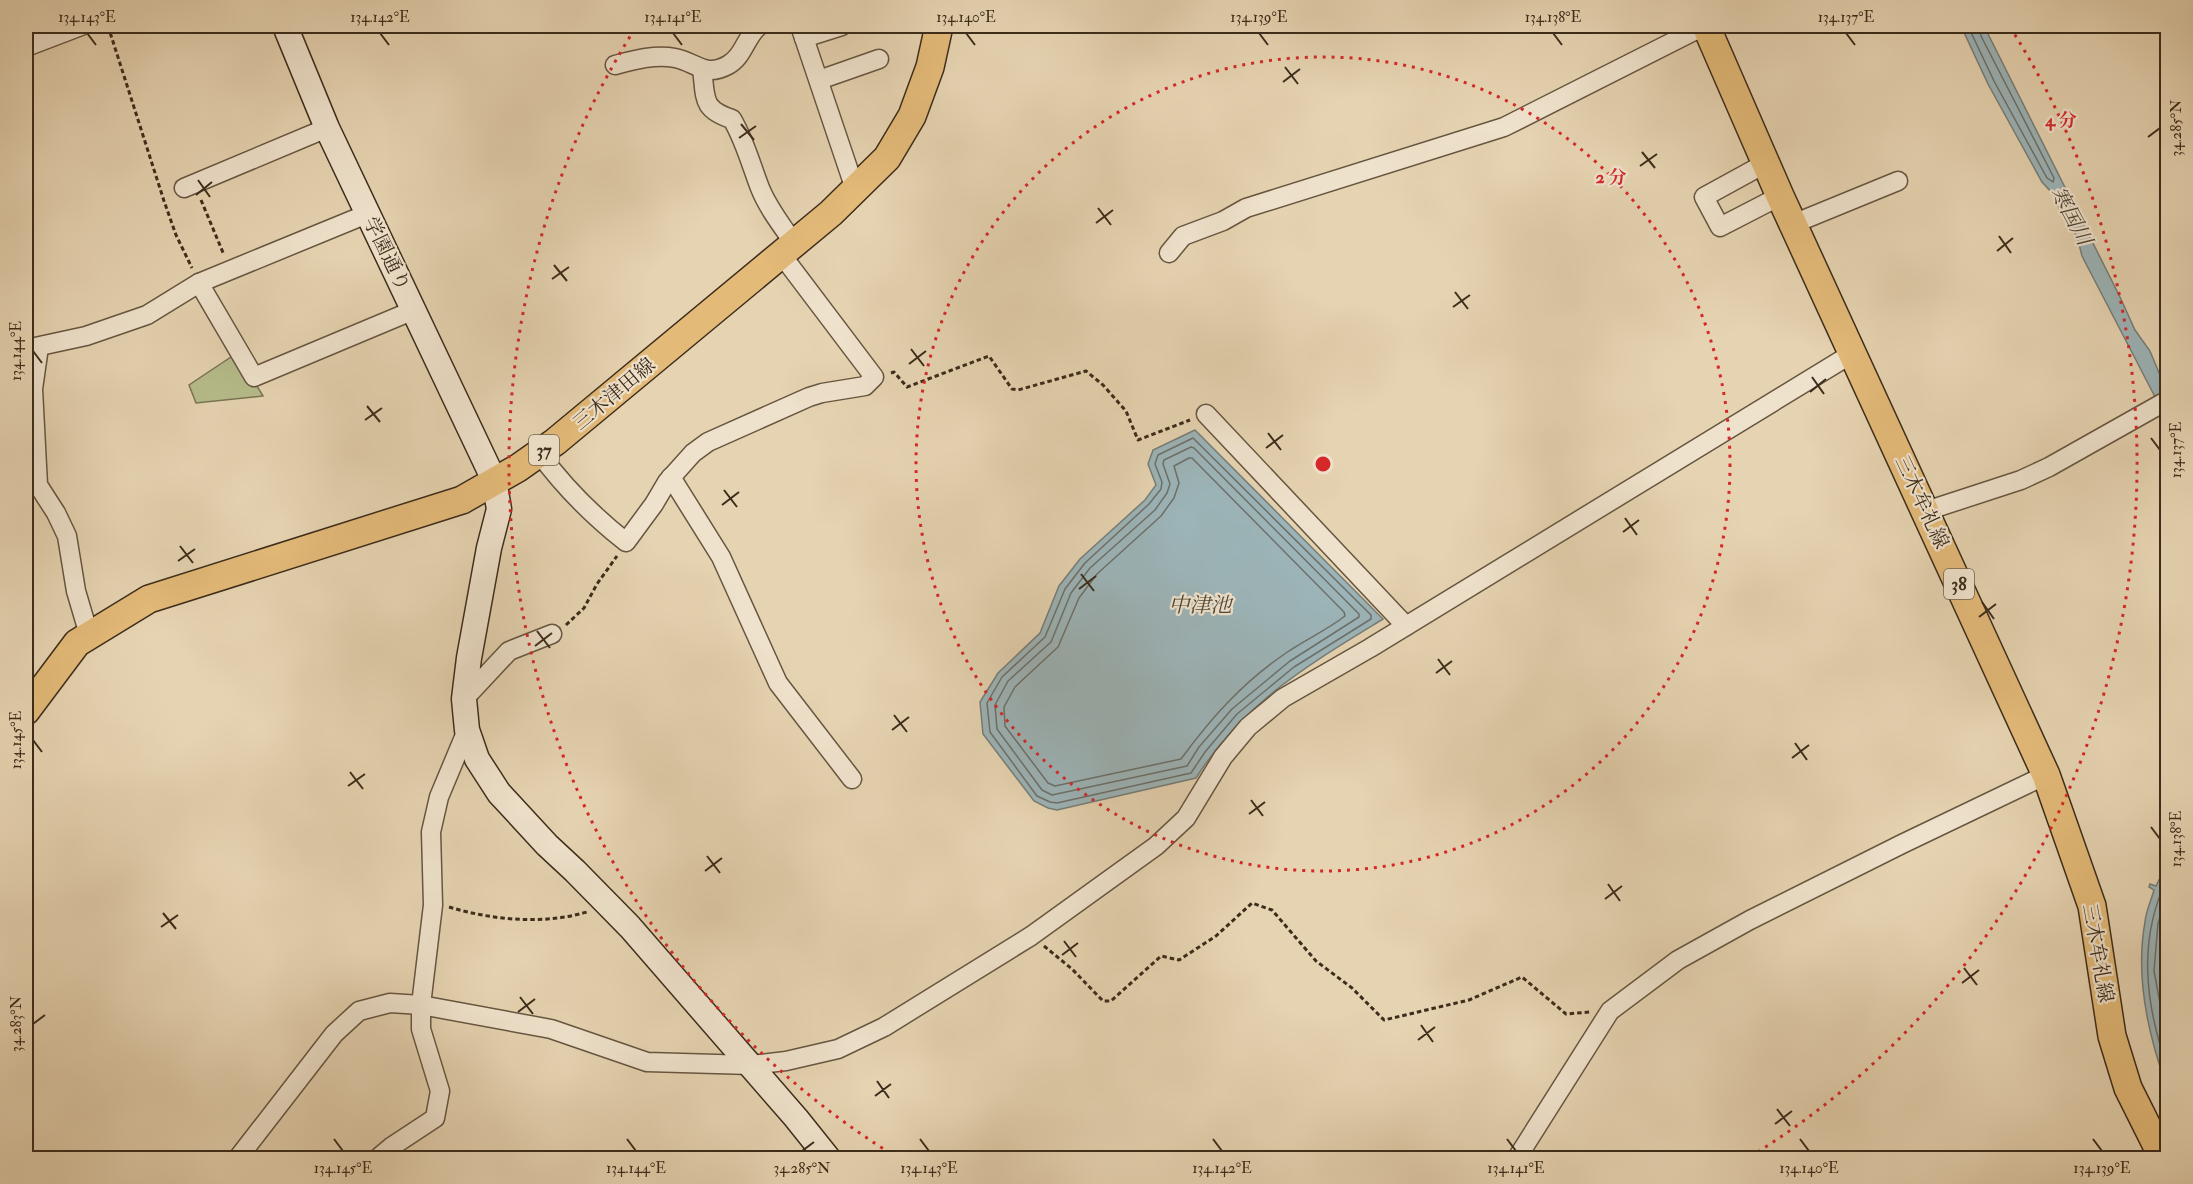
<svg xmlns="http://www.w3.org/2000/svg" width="2193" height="1184" viewBox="0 0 2193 1184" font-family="'IM FELL Double Pica','Noto Serif JP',serif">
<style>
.green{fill:#b6bc8b;stroke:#797453;stroke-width:1.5}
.water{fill:#9cb4b8;stroke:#767e79;stroke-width:1.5}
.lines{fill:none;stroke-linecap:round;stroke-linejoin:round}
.shore{stroke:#6c706a;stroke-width:1.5}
.street-casing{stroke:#665640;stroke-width:21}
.secondary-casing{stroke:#3c2c1b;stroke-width:27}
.primary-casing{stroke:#3c2c1b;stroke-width:30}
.path{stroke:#3c2c1b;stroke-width:3;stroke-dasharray:4.5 3;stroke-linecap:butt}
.street{stroke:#efe2cc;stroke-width:18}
.secondary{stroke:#efe2cc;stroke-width:24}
.primary{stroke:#e3ba78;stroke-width:27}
.ticks{fill:none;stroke:#3c2c1b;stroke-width:2}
.ring{fill:none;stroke:#d62828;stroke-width:3;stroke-dasharray:3 6}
.labels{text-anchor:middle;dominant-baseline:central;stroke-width:4.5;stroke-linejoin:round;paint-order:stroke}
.shield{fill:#efe2cc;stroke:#726350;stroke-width:1.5}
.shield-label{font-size:18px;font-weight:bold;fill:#3c2c1b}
.street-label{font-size:20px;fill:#3c2c1b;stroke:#efe2cc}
.water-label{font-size:21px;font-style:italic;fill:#4f473a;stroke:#efe2cc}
.centre{fill:#d62828;stroke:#efe2cc;stroke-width:3}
.ring-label{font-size:18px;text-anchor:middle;font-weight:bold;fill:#d62828;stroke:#efe2cc;stroke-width:4.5;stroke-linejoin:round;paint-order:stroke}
.neatline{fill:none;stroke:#3c2c1b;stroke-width:2}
.ticks-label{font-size:15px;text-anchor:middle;fill:#3c2c1b}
</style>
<rect width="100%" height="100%" fill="#e6d3b1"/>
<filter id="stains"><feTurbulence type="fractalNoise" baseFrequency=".00333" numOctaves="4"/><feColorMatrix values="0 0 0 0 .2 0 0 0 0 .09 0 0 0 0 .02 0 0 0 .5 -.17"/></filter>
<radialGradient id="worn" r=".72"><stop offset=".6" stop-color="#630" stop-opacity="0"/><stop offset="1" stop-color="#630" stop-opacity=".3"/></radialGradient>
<polygon class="green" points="237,353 263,396 196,403 189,385"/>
<g class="water">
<polygon points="1961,26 1984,26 2120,297 2135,330 2150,351 2167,392 2167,420 2082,256 2078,240 2072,227 2062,215 2053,194 2042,182 1988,84"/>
<path d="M1195,430L1383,619C1308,665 1244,702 1196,778L1057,810L1048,808L1034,801L983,734L980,702L998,673L1040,633L1059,586L1080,559L1145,500L1156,485L1148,464L1153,450Z"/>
<path d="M2167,863V1087C2148,1035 2135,977 2145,922C2146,911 2151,901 2154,890L2149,887L2150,884L2156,886Z"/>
</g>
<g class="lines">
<g class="shore">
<polyline points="1968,26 1994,81 2047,178 2053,182 2054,178 1981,36 1979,26"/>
<polygon points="1193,438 1371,615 1371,619 1294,667 1237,714 1205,752 1191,773 1057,803 1050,802 1037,796 990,732 987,703 1002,677 1045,637 1065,589 1085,563 1149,504 1161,489 1162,482 1155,464 1158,455"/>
<polygon points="1191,447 1194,448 1359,614 1359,617 1290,661 1232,709 1199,747 1187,766 1052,795 1042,790 997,729 995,705 1008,681 1051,642 1071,593 1090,568 1155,510 1167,493 1170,484 1163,464 1164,460"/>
<path d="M1189,458H1192L1344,612L1345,616C1327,630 1305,640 1286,653C1243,682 1211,718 1181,759L1055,786L1048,783L1005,726L1004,707L1015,687L1058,647L1079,598L1097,574L1161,516L1174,498L1179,483L1174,466Z"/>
<path d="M2168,877C2137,939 2145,1005 2168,1069"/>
<polyline points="2168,893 2158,923 2154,971 2168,1046"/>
<polyline points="2168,923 2163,970 2168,1001"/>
</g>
<defs>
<g id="street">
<polyline points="800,26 855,189"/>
<polyline points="804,38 842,26"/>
<polyline points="26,47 81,26"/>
<path d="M615,65C634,60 655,54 675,58C696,62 705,78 728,65C744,56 746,36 759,26"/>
<path d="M702,69C706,98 701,109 732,119C745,141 751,165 760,188C768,208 782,226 794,243"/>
<polyline points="819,80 879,59"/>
<polyline points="1766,163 1704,197 1720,227 1780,196"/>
<polyline points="184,188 327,128"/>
<polyline points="1793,224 1898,181"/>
<polyline points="1169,253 1183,236 1223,221 1246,208 1504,127 1704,26"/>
<polyline points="199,283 254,377 414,310"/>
<polyline points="39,347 33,389 38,485 56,513 67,536 76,591 89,635"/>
<polyline points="26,349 86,336 147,315 199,283 367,214"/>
<polyline points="1206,414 1406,626"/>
<path d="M539,453C564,487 593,516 626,542L654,504L667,482L693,453L708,442L809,397L822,393L865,386L874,377L781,254"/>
<polyline points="671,477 721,557 778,683 852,779"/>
<polyline points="1926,511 2021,480 2049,467 2168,400"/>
<polyline points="464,699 509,651 552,634"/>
<polyline points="238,1158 334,1034 359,1011 390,1003 421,1005 551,1029 647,1062 751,1065 786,1061 838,1049 884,1027 1031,936 1156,846 1186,818 1223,757 1248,727 1283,698 1370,648 1853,353"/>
<polyline points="378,1158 391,1147 435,1118 440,1091 421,1029 421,1005 433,905 431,832 439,797 467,730"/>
<polyline points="1517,1158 1610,1011 1678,960 1750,920 1902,844 2046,775"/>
</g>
<polyline id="secondary" points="285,26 327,128 494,480 499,509 489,548 469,658 464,699 467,730 477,759 499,793 547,845 575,871 630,927 796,1118 828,1158"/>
<g id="primary">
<polyline points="1706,26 1780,196 2046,775 2092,906 2112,1036 2128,1088 2163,1158"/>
<polyline points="26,711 77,643 149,599 462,500 518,468 555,442 831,213 887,158 912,116 930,67 939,26"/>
</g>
</defs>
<use href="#street" class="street-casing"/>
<use href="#secondary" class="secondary-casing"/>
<use href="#primary" class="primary-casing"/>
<g class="path">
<polyline points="108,26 164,201 176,235 192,268"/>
<polyline points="201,200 224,255"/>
<polyline points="891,373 894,372 907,387 989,356 1012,389 1018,390 1086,371 1103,385 1126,411 1138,440 1190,420"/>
<polyline points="566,625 584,608 597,584 617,556"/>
<path d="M449,907C492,920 543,925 587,912"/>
<polyline points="1044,946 1072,969 1103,1001 1111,1001 1161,956 1179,960 1216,936 1252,903 1272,910 1316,961 1352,988 1384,1020 1469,1000 1522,977 1566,1014 1590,1012"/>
</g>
<use href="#street" class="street"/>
<use href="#secondary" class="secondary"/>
<use href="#primary" class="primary"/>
</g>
<path class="ticks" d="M87,33L96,45M380,33L389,45M673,33L682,45M966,33L975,45M1259,33L1268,45M1553,33L1562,45M1846,33L1855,45M1285,67L1298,84M1283,82L1300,69M741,124L754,140M2148,137L2160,128M739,138L756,126M1642,152L1655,168M1640,166L1657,154M198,180L210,197M196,195L212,182M1098,208L1111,225M1096,223L1113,210M1999,236L2011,253M1997,251L2013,238M554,265L567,281M552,279L569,267M1455,292L1468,309M1453,307L1470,295M911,349L924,366M33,351L42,363M909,364L926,351M1812,377L1824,394M1810,392L1826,379M367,406L380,422M365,420L382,408M1268,433L1281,450M2151,438L2160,450M1266,448L1283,435M724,490L737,507M722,505L739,492M1625,518L1637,535M1623,532L1639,520M180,546L193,563M178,561L195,549M1081,574L1094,591M1079,589L1096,576M1982,602L1994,619M1979,617L1996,604M537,631L550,648M535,646L552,633M1438,659L1450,675M1436,673L1452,661M894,715L907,732M892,730L909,717M33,740L42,752M1795,743L1807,760M1792,758L1809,745M350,772L363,789M348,786L365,774M1251,800L1263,816M1249,814L1265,802M2151,827L2160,839M707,856L720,873M705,871L722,858M1608,884L1620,901M1605,899L1622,886M163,913L176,929M161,927L178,915M1064,941L1076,957M1062,955L1078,943M1964,968L1977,985M1962,983L1979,970M520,997L533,1014M518,1012L535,999M33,1024L45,1015M1421,1025L1433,1042M1418,1040L1435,1027M877,1081L889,1098M875,1096L891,1084M1777,1109L1790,1126M1775,1124L1792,1111M334,1139L343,1151M627,1139L636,1151M920,1139L929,1151M1213,1139L1222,1151M1507,1139L1516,1151M1800,1139L1809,1151M2093,1139L2102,1151M802,1151L814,1142"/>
<g class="ring">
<circle cx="1323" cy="464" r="407"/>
<path d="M898 1158A814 814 0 0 1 636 27M2010 27A814 814 0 0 1 1748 1158"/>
</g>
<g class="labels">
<g class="shield">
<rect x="529" y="435" width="30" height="30" rx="4.5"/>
<rect x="1944" y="569" width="30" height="30" rx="4.5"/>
</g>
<g class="shield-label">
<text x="544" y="450">37</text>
<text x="1959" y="584">38</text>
</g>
<g class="street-label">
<text transform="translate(387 254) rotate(64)">学園通り</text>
<text transform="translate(614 394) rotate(-40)">三木津田線</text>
<text transform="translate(1922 502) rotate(65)">三木牟礼線</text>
<text transform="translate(2098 953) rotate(80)">三木牟礼線</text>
</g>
<g class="water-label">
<text transform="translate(2071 216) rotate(62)">寒国川</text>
<text x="1200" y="605">中津池</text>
</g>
</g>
<circle cx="1323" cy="464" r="9" class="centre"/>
<g class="ring-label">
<text x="2061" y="126">4 分</text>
<text x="1611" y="183">2 分</text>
</g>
<rect width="2193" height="1184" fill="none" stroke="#e6d3b1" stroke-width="66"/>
<rect x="33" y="33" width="2127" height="1118" class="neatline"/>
<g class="ticks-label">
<text x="87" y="22">134.143°E</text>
<text x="380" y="22">134.142°E</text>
<text x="673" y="22">134.141°E</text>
<text x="966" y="22">134.140°E</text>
<text x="1259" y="22">134.139°E</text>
<text x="1553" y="22">134.138°E</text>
<text x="1846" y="22">134.137°E</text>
<text transform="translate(2176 128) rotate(-90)" y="5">34.285°N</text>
<text transform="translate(16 351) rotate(-90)" y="5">134.144°E</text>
<text transform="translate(2176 450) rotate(-90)" y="5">134.137°E</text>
<text transform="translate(16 740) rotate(-90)" y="5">134.145°E</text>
<text transform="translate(2176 839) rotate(-90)" y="5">134.138°E</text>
<text transform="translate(16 1024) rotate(-90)" y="5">34.283°N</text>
<text x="343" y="1173">134.145°E</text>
<text x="636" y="1173">134.144°E</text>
<text x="802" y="1173">34.285°N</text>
<text x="929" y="1173">134.143°E</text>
<text x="1222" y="1173">134.142°E</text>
<text x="1516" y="1173">134.141°E</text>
<text x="1809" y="1173">134.140°E</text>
<text x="2102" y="1173">134.139°E</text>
</g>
<rect width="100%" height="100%" filter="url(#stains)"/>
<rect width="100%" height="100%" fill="url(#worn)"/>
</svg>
